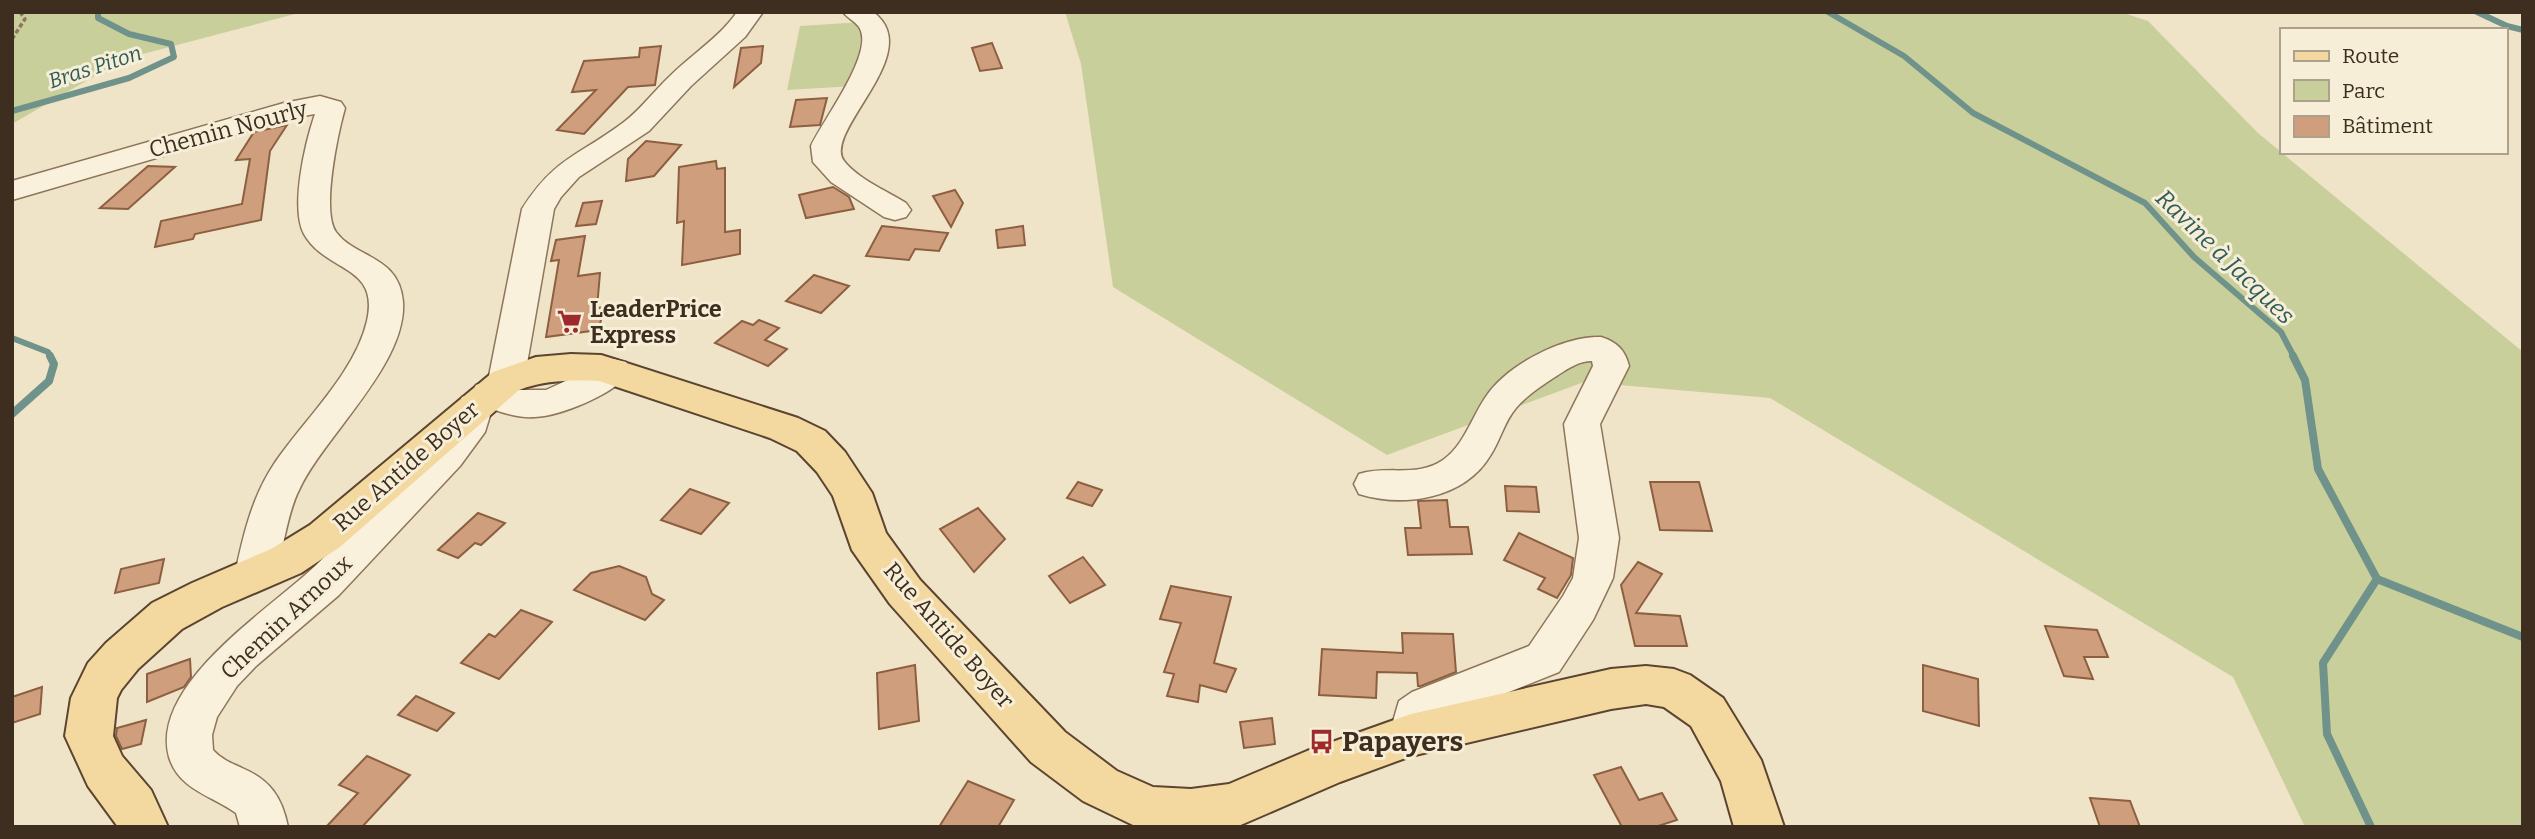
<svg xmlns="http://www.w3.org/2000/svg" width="2535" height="839" viewBox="0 0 2535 839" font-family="Bitter,serif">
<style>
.green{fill:#c9cf9b}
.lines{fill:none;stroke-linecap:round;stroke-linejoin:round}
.stream-far1{stroke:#6f938a;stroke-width:6}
.stream{stroke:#6f938a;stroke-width:8}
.building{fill:#cf9f7d;stroke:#8d5f41;stroke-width:2}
.minor-casing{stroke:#8d765c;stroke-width:3}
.major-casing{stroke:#5b4430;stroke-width:4}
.path{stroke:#8d765c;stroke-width:3.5;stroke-dasharray:4.5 2.5;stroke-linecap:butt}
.minor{fill:#faf1dc;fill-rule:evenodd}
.major{fill:#f3d9a0;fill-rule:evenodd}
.labels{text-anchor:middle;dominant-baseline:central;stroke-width:6;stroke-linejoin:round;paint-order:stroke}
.far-water-label{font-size:21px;font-style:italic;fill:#2f5d5a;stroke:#f7eed8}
.street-label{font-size:23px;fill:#3d2e20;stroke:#f7eed8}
.poi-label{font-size:23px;font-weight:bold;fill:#3d2e20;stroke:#f7eed8;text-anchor:start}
.water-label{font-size:24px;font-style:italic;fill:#2f5d5a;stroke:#f7eed8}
.near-poi-label{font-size:28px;font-weight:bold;fill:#3d2e20;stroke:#f7eed8;text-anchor:start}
</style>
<rect width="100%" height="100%" fill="#f0e4c8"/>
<g class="green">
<polygon points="12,12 303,12 124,59 12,124"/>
<polygon points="1065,12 2121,12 2148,21 2258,133 2523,352 2523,827 2305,827 2233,677 1770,398 1584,382 1387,455 1113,287 1081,64"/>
<polygon points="863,22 854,86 787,90 800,26"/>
</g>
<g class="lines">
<g class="stream-far1">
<polyline points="1828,12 1904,56 1973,113 2145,203 2194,257 2281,332 2294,357"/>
<polyline points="2477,12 2507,26 2523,30"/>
<polyline points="12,111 129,78 174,57 171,44 129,34 98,18 98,12"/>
<polyline points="12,338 48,352 51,357"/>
</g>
<g class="stream">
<polyline points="2293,356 2305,380 2318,469 2377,579 2323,663 2327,734 2371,827"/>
<polyline points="12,414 49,381 54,364 50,356"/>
<polyline points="2377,579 2523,637"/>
</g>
</g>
<g class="building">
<polygon points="992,43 1002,68 980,71 972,48"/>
<polygon points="661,46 655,85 628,87 584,134 557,130 596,90 572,92 584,61 639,57 640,48"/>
<polygon points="763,46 761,63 734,87 741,48"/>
<polygon points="827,98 820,125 790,127 796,100"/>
<polygon points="287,125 270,151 261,220 195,234 193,239 155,247 161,221 242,204 250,159 236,160 254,132"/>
<polygon points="646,141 681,145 654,176 626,181 628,159"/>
<polygon points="716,161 717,169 725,168 725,232 740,230 740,254 682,265 684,221 677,223 679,167"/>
<polygon points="148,166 175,167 128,209 100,208"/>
<polygon points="833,187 849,197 854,209 806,218 799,195"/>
<polygon points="955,190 963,203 951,227 933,196"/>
<polygon points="602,201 596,224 576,226 583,203"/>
<polygon points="882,226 948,233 939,251 915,249 909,260 866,256"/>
<polygon points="1023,226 1025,245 998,248 996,230"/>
<polygon points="585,236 578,276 600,273 597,308 605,307 598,330 546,337 559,260 551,261 556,240"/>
<polygon points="814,275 849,286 821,313 786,301"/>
<polygon points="759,320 779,328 765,340 787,349 768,366 715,343 742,321 753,325"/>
<polygon points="1078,482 1102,490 1092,506 1067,498"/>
<polygon points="1650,482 1699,482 1712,531 1660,530"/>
<polygon points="1505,486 1536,487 1539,512 1507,511"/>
<polygon points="690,489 729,503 701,534 661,520"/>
<polygon points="1447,500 1450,527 1468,527 1472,554 1408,555 1405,528 1421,528 1418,501"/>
<polygon points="978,508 1005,539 974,572 940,529"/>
<polygon points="478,513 505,523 481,545 475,543 458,558 438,550"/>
<polygon points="1519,533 1573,558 1571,575 1557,598 1538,589 1545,578 1504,560"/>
<polygon points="1083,557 1105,585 1070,603 1049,576"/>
<polygon points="164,559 159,583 115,593 121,569"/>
<polygon points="1638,562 1662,574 1636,613 1680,616 1687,646 1635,646 1621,585"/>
<polygon points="619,566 646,577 652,594 664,600 645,620 574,590 591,573"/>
<polygon points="1171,586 1231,597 1214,663 1236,669 1226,692 1200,685 1198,702 1167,696 1174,674 1164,672 1181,623 1160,619"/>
<polygon points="521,610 552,622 499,679 461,663 489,634 495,637"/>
<polygon points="2045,626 2097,630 2108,657 2084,657 2093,679 2064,676"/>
<polygon points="1402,633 1453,634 1456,672 1421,686 1418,686 1417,673 1377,672 1376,698 1319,695 1322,649 1403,653"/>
<polygon points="190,659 191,677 184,687 147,702 147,674"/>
<polygon points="915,665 919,721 879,729 877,673"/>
<polygon points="1923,665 1978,679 1979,726 1923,711"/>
<polygon points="42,687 40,714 12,723 12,697"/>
<polygon points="416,696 454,713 437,731 398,715"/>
<polygon points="1272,718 1275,744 1244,748 1240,722"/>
<polygon points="146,720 141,744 122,749 116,736 117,728"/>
<polygon points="367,756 410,775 362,827 326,827 358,793 339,785"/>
<polygon points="1621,767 1639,800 1662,793 1677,820 1655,827 1622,827 1594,775"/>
<polygon points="968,781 1014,800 998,827 939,827"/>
<polygon points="2090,798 2130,801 2140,827 2100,827"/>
</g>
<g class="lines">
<defs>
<g id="minor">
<path d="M737,12H763L745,37L691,86L649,131L579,177L561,197L554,209L524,381L517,390H546L613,359L626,362L631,371C617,393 561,416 535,417C520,418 506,414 492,409L485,432L460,466L339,595L256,666L237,686L217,717L212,735L213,750C221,759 231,763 242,768C270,780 282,797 288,827H240L236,813C211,795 179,790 169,757C149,685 270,609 314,567C355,528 394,487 434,446L449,427L462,397L471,394L476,385L488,381L522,209C555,157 579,156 624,122C641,109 654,91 670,76C692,54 719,38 737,12Z"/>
<path d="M843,12H873C928,52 822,131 844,161C858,179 887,191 906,203L911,210L906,217L895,220L884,217L831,182L813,162L811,146C822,121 876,52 859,27C855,21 847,18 843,12Z"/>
<path d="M320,96L341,102L345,108C338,133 321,211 336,232C356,259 399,255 403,302C407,364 324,436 299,490C284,520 285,556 269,585L255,590L241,585L235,574C243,536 252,497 274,464C303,421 355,373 367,321C380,264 326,273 304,234C290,208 305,143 315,114L297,117L12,200V181L284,103Z"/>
<path d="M1601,337C1617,342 1625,350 1629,366L1600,424L1619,538L1613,578L1593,620L1559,672L1444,718L1435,725L1427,749L1411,755L1395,749L1389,735L1399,701L1412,692L1529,646L1563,596L1573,578L1579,538L1564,424L1593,366L1592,361C1579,361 1569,368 1558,375C1543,385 1527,395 1516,408C1504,422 1500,441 1490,456C1464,499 1404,508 1359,494L1354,484L1359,474C1387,465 1417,478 1443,460C1464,445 1471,419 1485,398C1506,365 1563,336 1601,337Z"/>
</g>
<path id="major" d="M571,354L601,355L614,359L798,418L825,431L845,452L872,493L886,533L920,580L1065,732L1117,771L1153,787L1191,789L1229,784L1307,751L1411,714L1611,669L1646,666L1674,669L1690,675L1723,698L1761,760L1784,827H1734L1721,781L1691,726L1664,707L1646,704L1611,709L1411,756L1340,782L1236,827L1133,825L1083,801L1031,762L890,604L852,550L833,496L817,472L797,451L770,438L599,381C571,380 546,380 519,390L340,547L301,573L222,607L182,629L138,669L121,690L117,698L113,736L122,756L151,790L168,827H118L88,786L65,736L71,698L88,663L106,643L152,603L192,583L271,549L310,525L493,372L536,357Z"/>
</defs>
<use href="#minor" class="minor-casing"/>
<use href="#major" class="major-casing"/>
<polyline class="path" points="12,39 25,19 20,12"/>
<use href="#minor" class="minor"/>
<use href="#major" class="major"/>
</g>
<defs>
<symbol id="supermarket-bare" viewBox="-9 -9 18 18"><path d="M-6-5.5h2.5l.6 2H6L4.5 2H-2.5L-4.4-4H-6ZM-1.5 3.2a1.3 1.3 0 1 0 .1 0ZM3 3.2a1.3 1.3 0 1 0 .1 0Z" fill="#9e2a2b" stroke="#f7eed8" stroke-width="2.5" paint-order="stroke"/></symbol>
<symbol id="bus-bare" viewBox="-9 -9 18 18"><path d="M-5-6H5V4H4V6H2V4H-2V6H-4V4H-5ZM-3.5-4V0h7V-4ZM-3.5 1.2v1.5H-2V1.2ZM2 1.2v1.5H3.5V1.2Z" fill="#9e2a2b" stroke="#f7eed8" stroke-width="2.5" paint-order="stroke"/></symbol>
</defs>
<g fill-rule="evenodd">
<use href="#supermarket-bare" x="552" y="304" width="35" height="35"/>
<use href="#bus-bare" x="1304" y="724" width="35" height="35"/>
</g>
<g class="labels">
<g class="far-water-label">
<text transform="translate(95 67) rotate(-18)">Bras Piton</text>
</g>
<g class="street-label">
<text transform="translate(228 129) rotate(-15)">Chemin Nourly</text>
<text transform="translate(406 466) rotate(-41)">Rue Antide Boyer</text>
<text transform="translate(286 617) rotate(-43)">Chemin Arnoux</text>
<text transform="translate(949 635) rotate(49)">Rue Antide Boyer</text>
</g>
<g class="poi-label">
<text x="590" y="309">LeaderPrice<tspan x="590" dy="26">Express</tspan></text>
</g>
<g class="water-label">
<text transform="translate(2225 257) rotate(44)">Ravine à Jacques</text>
</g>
<g class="near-poi-label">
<text x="1342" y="741">Papayers</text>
</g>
</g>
<rect width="2535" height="839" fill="none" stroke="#3d2e20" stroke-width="28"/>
<rect x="2280" y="28" width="228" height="126" fill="#f7eed8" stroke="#ada18e" stroke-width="2"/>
<rect x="2294" y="51" width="35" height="10" fill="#f3d9a0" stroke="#ada18e" stroke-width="2"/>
<text x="2342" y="63" font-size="21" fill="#3d2e20">Route</text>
<rect x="2294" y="80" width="35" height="21" fill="#c9cf9b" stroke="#ada18e" stroke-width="2"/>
<text x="2342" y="98" font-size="21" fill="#3d2e20">Parc</text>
<rect x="2294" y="116" width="35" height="21" fill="#cf9f7d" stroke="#ada18e" stroke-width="2"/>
<text x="2342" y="133" font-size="21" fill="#3d2e20">Bâtiment</text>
</svg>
